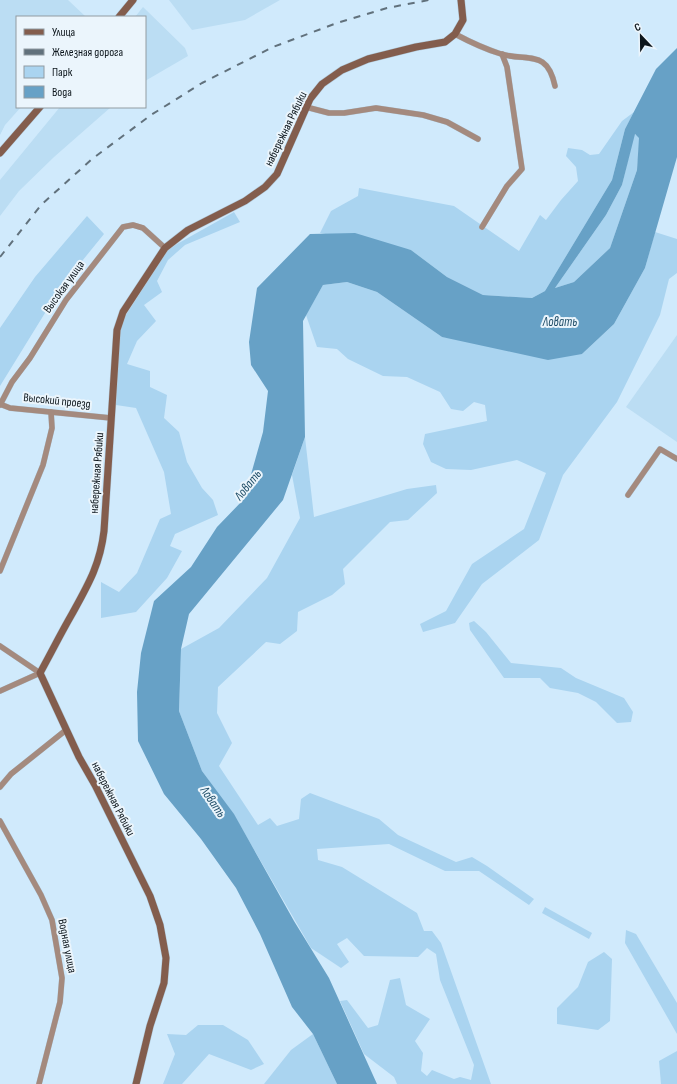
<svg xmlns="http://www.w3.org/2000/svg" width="677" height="1084" viewBox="0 0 677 1084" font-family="'Sofia Sans Condensed',sans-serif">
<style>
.built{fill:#bbddf3}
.green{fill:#aad4f0}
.water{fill:#67a1c6;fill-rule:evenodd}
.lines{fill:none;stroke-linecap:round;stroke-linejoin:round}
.street-casing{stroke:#b1c8d8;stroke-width:6}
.secondary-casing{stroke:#b1c8d8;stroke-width:8}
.street{stroke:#a48a7e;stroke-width:5.5}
.secondary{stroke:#835d4d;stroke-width:7}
.rail{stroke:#61717c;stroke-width:2;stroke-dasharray:7 7;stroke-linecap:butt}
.labels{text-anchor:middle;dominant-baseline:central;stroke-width:4;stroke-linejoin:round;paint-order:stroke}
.street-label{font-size:12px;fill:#0d161c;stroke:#ebf5fc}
.water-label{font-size:13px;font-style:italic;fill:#1e4c66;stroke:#ebf5fc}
</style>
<rect width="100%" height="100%" fill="#d0eafc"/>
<g class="built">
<polygon points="0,0 68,0 86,17 17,17 17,107 21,107 5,125 0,135"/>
<polygon points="169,0 280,0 245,20 192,30"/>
<polygon points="143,7 185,48 188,56 145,81 145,17 135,17"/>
<polygon points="60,107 111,107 54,157 19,191 0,216 0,180"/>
<polygon points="677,335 677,442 626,407"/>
</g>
<g class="green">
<polygon points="634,112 625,129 612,180 545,291 532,298 483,295 447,277 411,250 320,233 331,211 358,196 359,188 454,206 519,251 540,215 546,220 561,200 578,181 576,167 566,156 568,148 582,150 590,155 599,154 622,121"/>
<polygon points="634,134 640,137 637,170 610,248 574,282 555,288 606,215 622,185"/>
<polygon points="234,212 240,222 185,245 168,260 157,281 162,292 144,305 156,321 137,341 127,364 150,371 150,387 167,395 164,418 179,432 187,462 202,488 213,500 218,515 175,534 170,546 182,551 167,578 136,612 101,618 101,582 119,592 137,573 160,519 171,514 164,472 136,408 116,405 120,332 124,318 167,251 177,244"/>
<polygon points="87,216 104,234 61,287 0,386 0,328 35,277"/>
<polygon points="655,232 677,239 677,273 669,279 660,315 617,402 563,475 539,540 482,584 455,623 423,632 420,624 446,611 472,564 524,529 546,473 517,460 471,470 446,469 431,462 423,444 425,434 487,421 485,405 474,402 463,411 451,409 440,392 407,377 383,376 348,359 337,349 317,347 306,315 323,285 347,282 377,292 442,337 582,354 614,324 645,268"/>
<polygon points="305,437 314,517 407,489 436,485 437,493 408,520 390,522 343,569 345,584 332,595 298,612 297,631 280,644 266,642 218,687 217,713 232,743 219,766 258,825 270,818 277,826 299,819 301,799 310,793 379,819 398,835 456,862 472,857 487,866 534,899 529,905 479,871 445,871 389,844 317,849 318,860 342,867 417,913 424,931 432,931 441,943 491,1084 397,1084 394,1077 364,1054 340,1001 347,1000 368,1028 378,1025 390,980 400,978 406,1005 430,1019 415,1041 423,1053 421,1071 427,1076 432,1070 454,1079 460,1077 471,1080 474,1065 440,980 436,954 427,948 418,957 364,956 347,938 337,944 349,962 341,968 311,948 234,815 202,771 179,711 181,649 219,628 267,578 300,518 292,475"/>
<polygon points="474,621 486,632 511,663 561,668 576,678 624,698 633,712 631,722 617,723 596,702 578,693 550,688 540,678 504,678 470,630 469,623"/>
<polygon points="545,907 592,933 589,939 542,913"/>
<polygon points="626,930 636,934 677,1003 677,1034 625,943"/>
<polygon points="604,952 612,959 610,1021 598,1030 557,1024 557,1008 578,987 588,962"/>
<polygon points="198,1025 223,1025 248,1040 264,1064 251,1070 209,1054 182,1084 163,1084 175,1054 167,1034 186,1035"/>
<polygon points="313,1034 337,1084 264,1084 291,1050"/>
<polygon points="677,1051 677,1084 661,1084 659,1061"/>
</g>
<path class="water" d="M677,48V157L645,268L614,324L582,354L548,360L442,337L377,292L347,282L323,285L303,321L305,437L283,500L189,614L181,649L179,711L202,771L234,814L294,921L329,978L377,1084H337L313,1034L292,1007L260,934L236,888L201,839L164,794L138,741L137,692L141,653L154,601L191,567L217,527L244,499L263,432L268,391L251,365L249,342L257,288L310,234L355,233L411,250L447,277L483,295L532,298L545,291L612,180L625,129L656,69ZM635,134L639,138L637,170L610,248L574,282L555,288L606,215L622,185Z"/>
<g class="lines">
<defs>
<g id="street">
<path d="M455,34C470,42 485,49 501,54C529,62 547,49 555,86"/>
<polyline points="306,107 329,113 344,113 376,108 423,115 447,122 478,139"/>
<polyline points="482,227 507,186 522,169 507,67 502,54"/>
<polyline points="0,404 10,408 111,418"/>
<polyline points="0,405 12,382 30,358 66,300 123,227 133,225 143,228 165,248"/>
<polyline points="628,495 660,449 677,459"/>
<polyline points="0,571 43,465 52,428 51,412"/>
<polyline points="0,646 40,673"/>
<polyline points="0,691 40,673"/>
<polyline points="0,787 11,774 66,730"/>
<polyline points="0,821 41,895 52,920 62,978 60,1002 39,1084"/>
</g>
<g id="secondary">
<polyline points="119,17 133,0"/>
<polyline points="0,153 40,107"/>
<path d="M136,1084L150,1026L164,983L166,958L160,925L150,896L95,785L79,757L40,673C51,653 61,633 72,614C88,585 100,565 104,531L117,330L123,312L165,248L188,230L245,201L265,187L277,174L310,99L322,84L342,70L368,59L416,47L445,42L455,34L463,20L461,0"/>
</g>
</defs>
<use href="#street" class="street-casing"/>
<use href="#secondary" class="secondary-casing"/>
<use href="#street" class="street"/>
<use href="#secondary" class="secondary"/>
<polyline class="rail" points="0,257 41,205 92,159 151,115 202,83 273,47 337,23 387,8 429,0"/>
</g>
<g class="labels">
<g class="street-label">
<text transform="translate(286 129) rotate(-64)">набережная Рябики</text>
<text transform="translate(64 287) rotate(-54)">Высокая улица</text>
<text transform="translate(57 401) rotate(6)">Высокий проезд</text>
<text transform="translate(97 473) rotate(-86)">набережная Рябики</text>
<text transform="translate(113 799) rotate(63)">набережная Рябики</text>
<text transform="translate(67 946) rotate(79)">Водная улица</text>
</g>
<g class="water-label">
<text x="560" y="322">Ловать</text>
<text transform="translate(248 485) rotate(-51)">Ловать</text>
<text transform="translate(213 802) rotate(56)">Ловать</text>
</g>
</g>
<rect x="16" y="16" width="130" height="92" fill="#ebf5fc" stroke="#929ca2"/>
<rect x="24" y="29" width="20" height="6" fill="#835d4d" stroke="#929ca2"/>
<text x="52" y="36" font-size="12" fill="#0d161c">Улица</text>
<rect x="24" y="49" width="20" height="6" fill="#61717c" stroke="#929ca2"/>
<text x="52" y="56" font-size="12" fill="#0d161c">Железная дорога</text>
<rect x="24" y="66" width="20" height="12" fill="#aad4f0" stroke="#929ca2"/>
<text x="52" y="76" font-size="12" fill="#0d161c">Парк</text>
<rect x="24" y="86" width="20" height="12" fill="#67a1c6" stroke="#929ca2"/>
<text x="52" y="96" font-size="12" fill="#0d161c">Вода</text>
<g transform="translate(641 36) rotate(338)" stroke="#ebf5fc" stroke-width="3" paint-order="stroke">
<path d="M0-3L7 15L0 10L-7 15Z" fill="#0d161c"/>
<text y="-6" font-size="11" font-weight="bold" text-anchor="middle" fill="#0d161c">С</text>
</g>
</svg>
